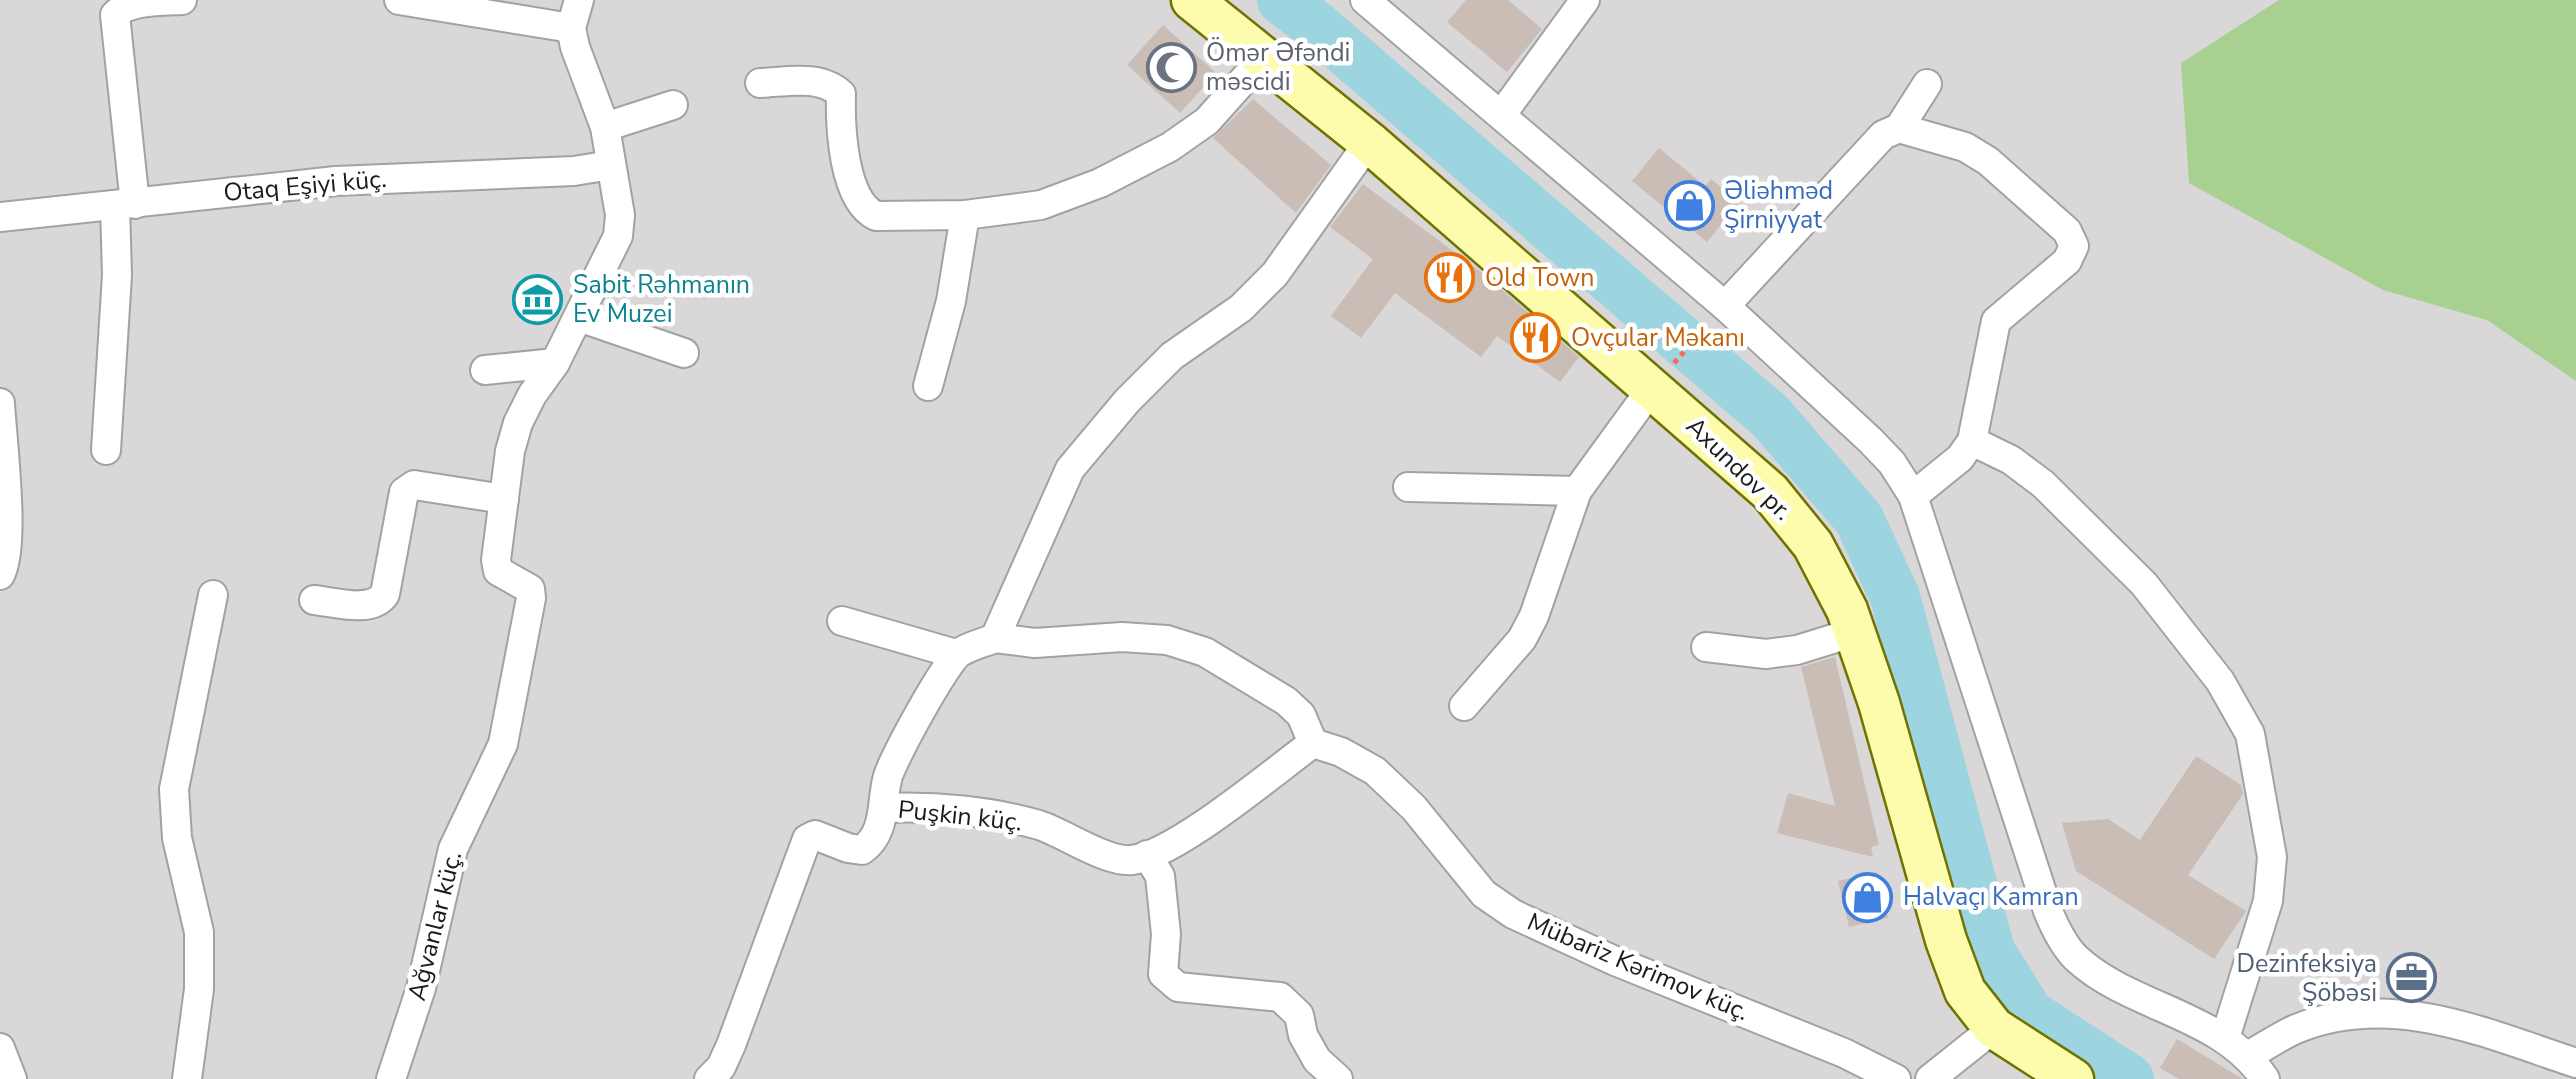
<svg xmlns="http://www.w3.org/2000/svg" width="2576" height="1079" viewBox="0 0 2576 1079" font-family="'Nunito Sans',sans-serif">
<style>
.residential{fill:#d9d7d8}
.forest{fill:#a8d091}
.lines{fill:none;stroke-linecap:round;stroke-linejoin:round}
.river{stroke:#9cd4df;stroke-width:50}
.building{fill:#c9bdb5}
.street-casing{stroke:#a2a2a2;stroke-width:32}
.secondary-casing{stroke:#6f7300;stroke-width:45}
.path{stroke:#ff635e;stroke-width:5;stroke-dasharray:5 5;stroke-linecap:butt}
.street{stroke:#fff;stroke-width:28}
.secondary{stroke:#fdfcad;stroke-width:40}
.labels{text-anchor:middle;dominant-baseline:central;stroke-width:9;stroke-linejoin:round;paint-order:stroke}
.worship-label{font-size:25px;fill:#5b616d;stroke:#fff;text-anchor:start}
.street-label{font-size:25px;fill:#1b1b1b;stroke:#fff}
.shop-label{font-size:25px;fill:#366cbe;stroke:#fff;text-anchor:start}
.food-label{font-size:25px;fill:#c56008;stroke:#fff;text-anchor:start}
.culture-label{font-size:25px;fill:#0d838f;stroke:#fff;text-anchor:start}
.service-label{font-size:25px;fill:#4e5e75;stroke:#fff;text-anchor:end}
</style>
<rect width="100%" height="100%" fill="#ede7df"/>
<rect class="residential" x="0" y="0" width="2576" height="1079"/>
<polygon class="forest" points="2279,0 2576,0 2576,381 2487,320 2383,290 2189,183 2181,63"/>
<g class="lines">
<polyline class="river" points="1282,0 1315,25 1771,417 1859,519 1895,597 1990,951 2029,1014 2129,1079"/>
</g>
<g class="building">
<polygon points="1466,0 1508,0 1542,29 1507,72 1447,22"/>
<polygon points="1163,25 1216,73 1180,113 1127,65"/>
<polygon points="1253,99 1331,165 1296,213 1213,138"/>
<polygon points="1659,148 1705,186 1711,179 1739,202 1707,242 1632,181"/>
<polygon points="1363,184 1485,275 1579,357 1560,382 1497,336 1481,357 1395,293 1361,338 1331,316 1373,259 1330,227"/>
<polygon points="1835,657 1879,845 1871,847 1873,857 1777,833 1788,793 1835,806 1801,667"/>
<polygon points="2196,756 2241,785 2243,794 2188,875 2246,911 2214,959 2076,871 2062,823 2108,819 2140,840"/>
<polygon points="1877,872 1888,918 1849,927 1838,881"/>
<polygon points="2177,1039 2241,1078 2242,1079 2179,1079 2160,1068"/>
</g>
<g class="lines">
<defs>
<g id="street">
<polyline points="399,0 571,28"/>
<path d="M1365,0L1725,306L1870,440L1892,463L1913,496L2048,911C2055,928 2063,945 2076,958C2131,1009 2221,1013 2265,1079"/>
<path d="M760,83C786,82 820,74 841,94C840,127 843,200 876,216L965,215L1041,205L1100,183L1170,147L1207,121L1265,56"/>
<polyline points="1502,114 1585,0"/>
<polyline points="605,127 673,105"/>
<polyline points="1899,128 1927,84"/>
<path d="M135,204L115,15C128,0 161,1 182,0"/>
<polyline points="0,217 336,181 574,171 611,165"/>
<polyline points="1725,306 1883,135 1899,128 1965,147 1988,161 2067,231 2074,246 2067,261 1996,321 1972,441 1960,458 1913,496"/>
<polyline points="579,317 684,353"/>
<polyline points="485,370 555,363"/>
<polyline points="928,386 951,301 965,215"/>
<path d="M0,403C2,441 16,546 0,575"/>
<polyline points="1972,441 2011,460 2043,484 2144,584 2220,681 2250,734 2272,857 2268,901 2225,1038"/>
<polyline points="106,450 117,275 115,206"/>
<polyline points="1408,487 1577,491"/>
<path d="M314,600C334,602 372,614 385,594L404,492L414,485L504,499"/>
<polyline points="842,621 956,654"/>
<polyline points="995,638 1035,643 1122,637 1167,640 1205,652 1286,701 1301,715 1313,743 1341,752 1375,771 1414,808 1484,894 1513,914 1615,961 1844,1053 1896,1079"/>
<polyline points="1706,647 1766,654 1797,650 1855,632"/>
<polyline points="1464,706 1522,639 1534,616 1577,491 1652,388"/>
<path d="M886,808C935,806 991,811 1039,825C1064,833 1107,863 1132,860C1177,854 1273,772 1313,743"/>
<polyline points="1147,855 1160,876 1166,934 1163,974 1178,987 1280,997 1299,1015 1303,1035 1317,1060 1338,1079"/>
<polyline points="0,1048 12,1079"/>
<path d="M2248,1056C2264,1047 2280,1036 2296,1029C2391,990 2485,1033 2576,1063"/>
<polyline points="187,1079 199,989 199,932 177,838 174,789 213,595"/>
<polyline points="391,1079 421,988 453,849 503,744 531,598 530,589 498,571 496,560 510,451 518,423 532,395 555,363 618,236 620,215 605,127 575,47 571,28 579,0"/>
<path d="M709,1079L721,1067L731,1045L807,839L815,835L848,848L862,850C886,833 881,805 887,780C890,763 947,660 959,653C969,646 983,643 995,638L1070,469L1127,401L1172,356L1241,308L1275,274L1369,142"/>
<polyline points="1930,1079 1994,1028"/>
</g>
<polyline id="secondary" points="1192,0 1369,142 1770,492 1813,545 1847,610 1879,703 1946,940 1965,991 1994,1028 2073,1079"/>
</defs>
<use href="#street" class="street-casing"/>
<use href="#secondary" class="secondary-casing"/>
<polyline class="path" points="1674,363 1706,327"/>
<use href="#street" class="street"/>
<use href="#secondary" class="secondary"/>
</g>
<defs>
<symbol id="mosque-ring" viewBox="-11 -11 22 22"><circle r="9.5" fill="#fff" stroke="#6b7280" stroke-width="1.5"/><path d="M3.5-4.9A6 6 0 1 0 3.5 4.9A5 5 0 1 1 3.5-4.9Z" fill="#6b7280"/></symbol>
<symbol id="shop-ring" viewBox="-11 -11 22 22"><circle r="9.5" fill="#fff" stroke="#3f7fe0" stroke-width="1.5"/><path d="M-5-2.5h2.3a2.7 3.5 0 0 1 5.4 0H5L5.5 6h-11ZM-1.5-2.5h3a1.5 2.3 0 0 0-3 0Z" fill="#3f7fe0"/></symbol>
<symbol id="restaurant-ring" viewBox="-11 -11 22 22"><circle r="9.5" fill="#fff" stroke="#e8710a" stroke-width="1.5"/><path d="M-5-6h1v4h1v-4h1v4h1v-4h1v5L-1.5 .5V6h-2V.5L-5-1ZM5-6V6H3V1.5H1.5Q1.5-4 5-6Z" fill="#e8710a"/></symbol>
<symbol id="museum-ring" viewBox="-11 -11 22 22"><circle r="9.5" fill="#fff" stroke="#0f9aa8" stroke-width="1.5"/><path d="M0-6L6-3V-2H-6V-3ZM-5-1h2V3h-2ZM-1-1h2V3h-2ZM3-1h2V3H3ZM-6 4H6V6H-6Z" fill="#0f9aa8"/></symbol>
<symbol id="office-ring" viewBox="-11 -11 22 22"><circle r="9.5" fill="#fff" stroke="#5c6f8a" stroke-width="1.5"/><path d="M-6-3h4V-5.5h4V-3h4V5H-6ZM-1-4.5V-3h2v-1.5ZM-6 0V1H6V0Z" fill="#5c6f8a"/></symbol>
</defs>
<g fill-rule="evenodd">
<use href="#mosque-ring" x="1144" y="40" width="55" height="55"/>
<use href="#shop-ring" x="1662" y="178" width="55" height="55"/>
<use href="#restaurant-ring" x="1422" y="250" width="55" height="55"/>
<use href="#museum-ring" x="510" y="272" width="55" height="55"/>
<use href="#restaurant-ring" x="1508" y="310" width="55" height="55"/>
<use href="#shop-ring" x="1840" y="870" width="55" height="55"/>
<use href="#office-ring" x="2384" y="950" width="55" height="55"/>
</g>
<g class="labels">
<g class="worship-label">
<text x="1206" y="53">Ömər Əfəndi<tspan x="1206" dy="29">məscidi</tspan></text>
</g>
<g class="street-label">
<text transform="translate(305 186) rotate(-5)">Otaq Eşiyi küç.</text>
<text transform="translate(1739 469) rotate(44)">Axundov pr.</text>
<text transform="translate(960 816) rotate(6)">Puşkin küç.</text>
<text transform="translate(435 926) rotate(-76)">Ağvanlar küç.</text>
<text transform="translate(1638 967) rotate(23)">Mübariz Kərimov küç.</text>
</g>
<g class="shop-label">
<text x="1724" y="191">Əliəhməd<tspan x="1724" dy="29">Şirniyyat</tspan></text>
<text x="1903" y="897">Halvaçı Kamran</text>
</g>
<g class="food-label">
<text x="1485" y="278">Old Town</text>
<text x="1571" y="338">Ovçular Məkanı</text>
</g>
<g class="culture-label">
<text x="573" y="285">Sabit Rəhmanın<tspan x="573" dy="29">Ev Muzei</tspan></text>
</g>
<g class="service-label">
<text x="2377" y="964">Dezinfeksiya<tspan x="2377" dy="29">Şöbəsi</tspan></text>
</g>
</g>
</svg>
